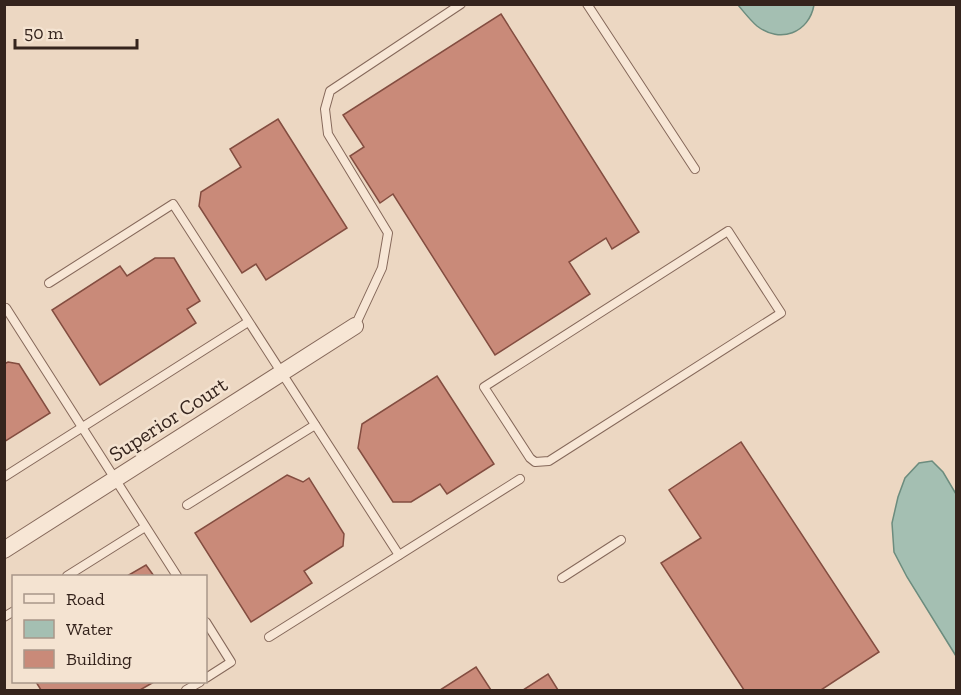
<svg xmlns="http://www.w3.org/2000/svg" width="961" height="695" viewBox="0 0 961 695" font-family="'Zilla Slab',serif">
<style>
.water{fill:#a4bfb2;stroke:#6c8c7e;stroke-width:1.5}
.building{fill:#c98a79;stroke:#834d40;stroke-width:1.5}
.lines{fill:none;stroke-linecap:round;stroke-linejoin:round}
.lane-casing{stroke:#85685a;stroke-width:10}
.street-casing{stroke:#85685a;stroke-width:18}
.lane{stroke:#f7e6d5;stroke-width:8}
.street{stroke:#f7e6d5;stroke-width:16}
.labels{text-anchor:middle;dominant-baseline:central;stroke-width:5;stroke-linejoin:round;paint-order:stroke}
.street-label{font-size:21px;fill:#35241d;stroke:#f4e3d1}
</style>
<rect width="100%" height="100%" fill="#ecd7c2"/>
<g class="water">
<path d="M738,5H814C809,33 780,44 757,26C750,20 744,12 738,5Z"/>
<polygon points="932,461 943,472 956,494 956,656 907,577 894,552 892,523 898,497 905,478 919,463"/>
</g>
<g class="building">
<polygon points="501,14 639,232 612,249 606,238 569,262 590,294 495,355 393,194 380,203 350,156 364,147 343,115"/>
<polygon points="278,119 347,228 266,280 256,264 242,273 199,206 201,192 241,167 230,149"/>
<polygon points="155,258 174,258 200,301 187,309 196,323 100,385 52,310 120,266 127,276"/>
<polygon points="8,362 19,364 50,413 4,442 4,364"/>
<polygon points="437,376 494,464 447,494 440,484 411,502 393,502 358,448 362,424"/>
<polygon points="741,442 879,652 821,690 744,690 661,563 701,538 669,490"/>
<polygon points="287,475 303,482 309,478 344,534 343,546 304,571 312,583 251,622 195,533"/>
<polygon points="146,565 154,576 127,576"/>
<polygon points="476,667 491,690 440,690"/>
<polygon points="548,674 558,690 523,690"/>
<polygon points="36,682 154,682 140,690 41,690"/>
</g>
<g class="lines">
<defs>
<g id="lane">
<polyline points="587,4 695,169"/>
<polygon points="728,231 781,313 549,461 535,462 530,458 484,387"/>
<polyline points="49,283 173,204 399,555"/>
<polyline points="4,310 6,308 177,576"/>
<polyline points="355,326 382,268 388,233 328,134 325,109 330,91 461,4"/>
<polyline points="4,477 248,322"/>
<polyline points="187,505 315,425"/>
<polyline points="67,576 145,527"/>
<polyline points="562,578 621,540"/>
<polyline points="4,617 14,611"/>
<polyline points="206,622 231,662 206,678"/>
<polyline points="269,637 520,479"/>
<polyline points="186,690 200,682"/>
</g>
<polyline id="street" points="4,550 355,326"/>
</defs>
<use href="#lane" class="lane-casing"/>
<use href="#street" class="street-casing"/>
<use href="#lane" class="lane"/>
<use href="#street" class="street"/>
</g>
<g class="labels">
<g class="street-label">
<text transform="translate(168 419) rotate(-33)">Superior Court</text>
</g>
</g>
<rect width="961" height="695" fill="none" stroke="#35241d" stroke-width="12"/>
<rect x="12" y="575" width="195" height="108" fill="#f4e3d1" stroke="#a89789" stroke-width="1.5"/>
<rect x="24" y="594" width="30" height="9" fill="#f7e6d5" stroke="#a89789" stroke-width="1.5"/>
<text x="66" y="605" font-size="18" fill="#35241d">Road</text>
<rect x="24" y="620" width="30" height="18" fill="#a4bfb2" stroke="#a89789" stroke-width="1.5"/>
<text x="66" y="635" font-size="18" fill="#35241d">Water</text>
<rect x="24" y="650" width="30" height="18" fill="#c98a79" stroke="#a89789" stroke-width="1.5"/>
<text x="66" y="665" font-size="18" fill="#35241d">Building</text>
<path d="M15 39v9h122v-9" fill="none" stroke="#35241d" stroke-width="3"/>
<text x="24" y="39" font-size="18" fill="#35241d" stroke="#f4e3d1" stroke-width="4.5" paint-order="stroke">50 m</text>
</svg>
